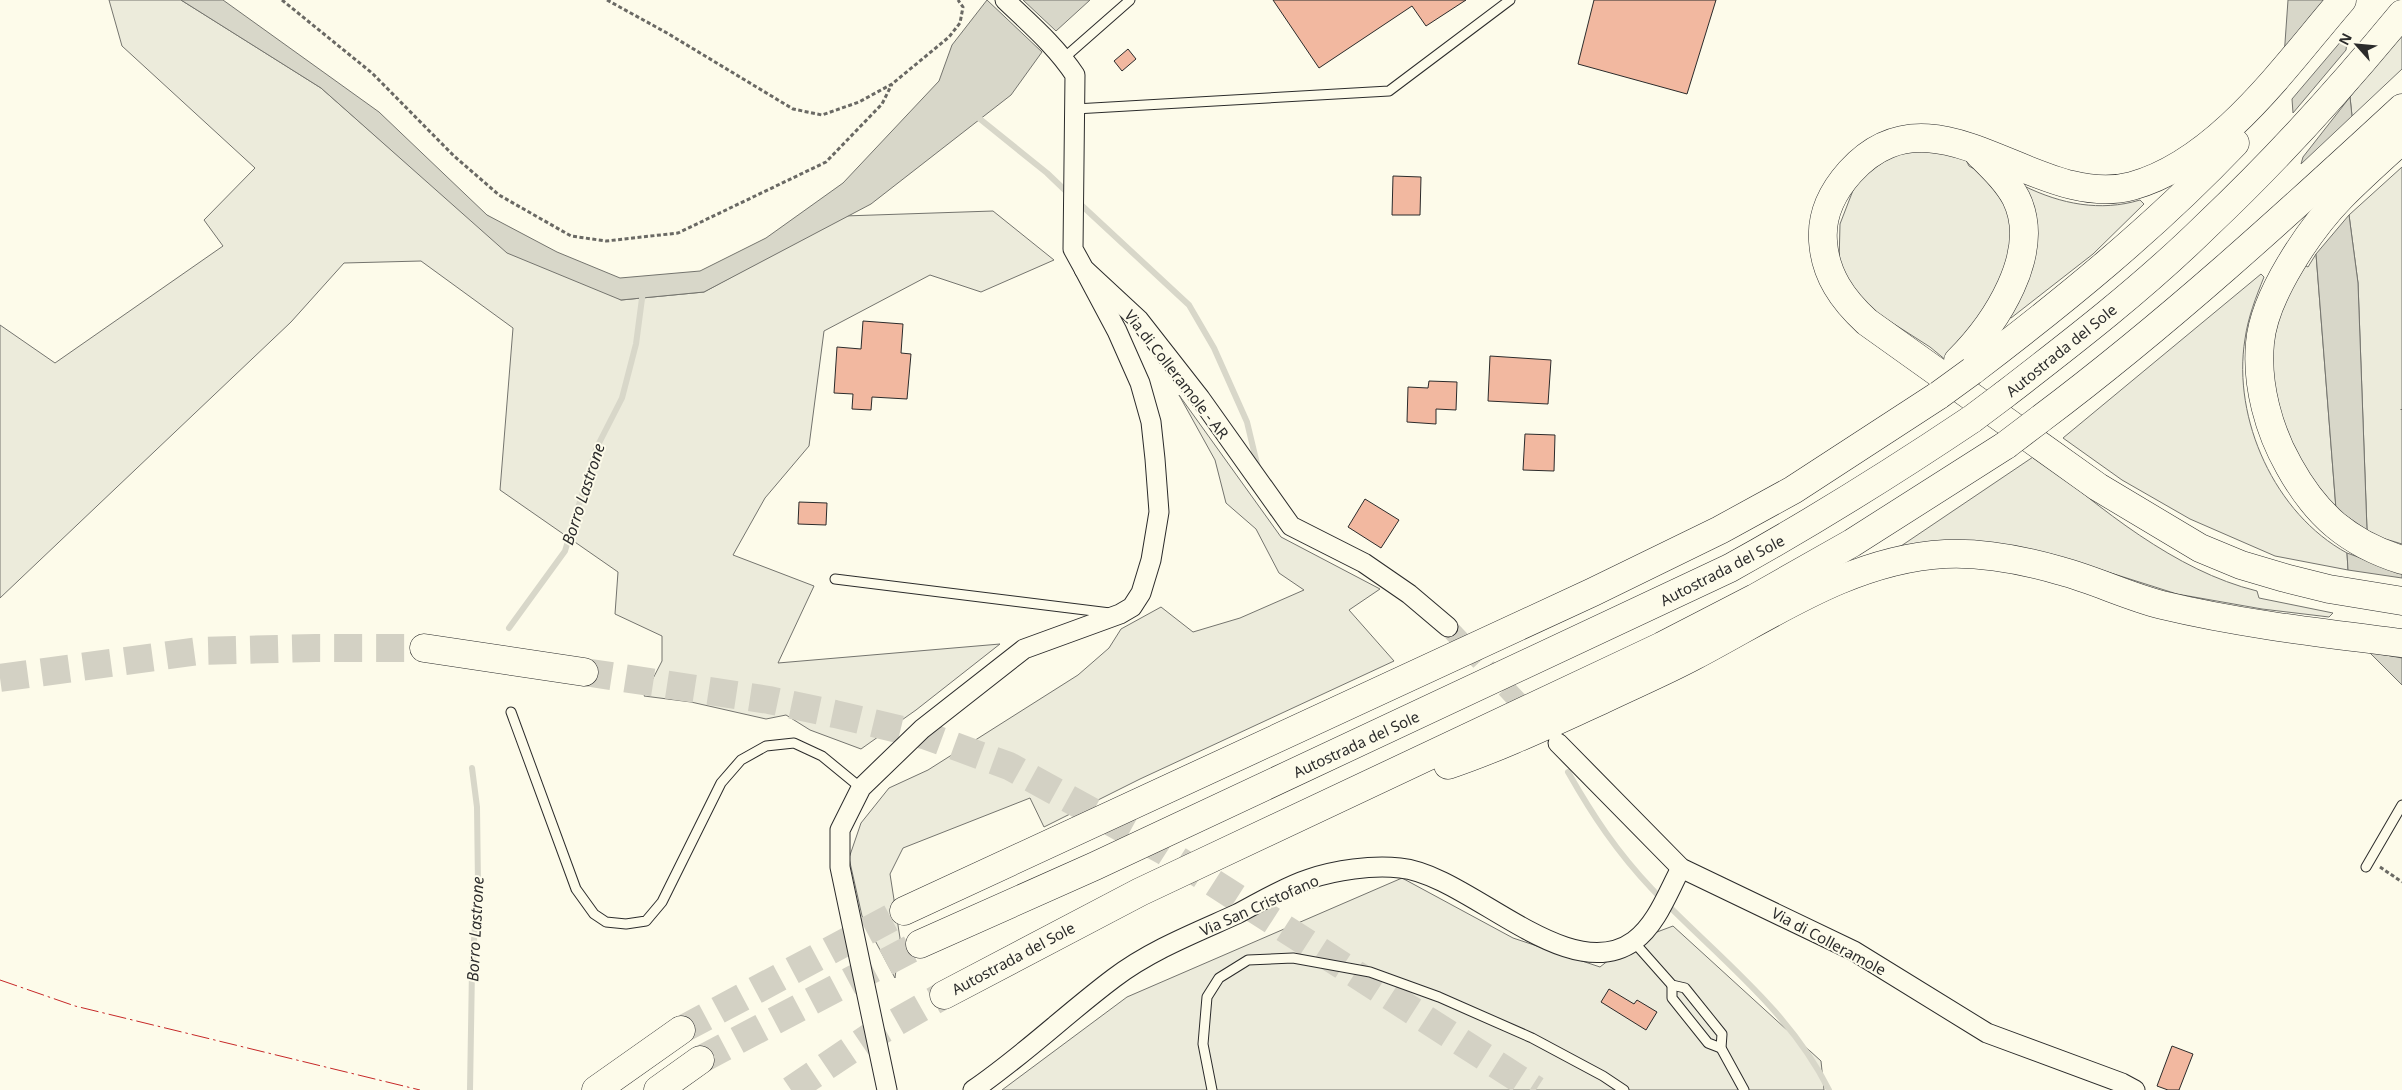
<svg xmlns="http://www.w3.org/2000/svg" width="2402" height="1090" viewBox="0 0 2402 1090" font-family="'Noto Sans',sans-serif">
<style>
.green{fill:#ecebdb;stroke:#74746e}
.water{fill:#d8d7c9;stroke:#74746e}
.lines{fill:none;stroke-linecap:round;stroke-linejoin:round}
.stream{stroke:#d8d7c9;stroke-width:6}
.building{fill:#f2b8a0;stroke:#2b2b2b}
.minor-tunnel{stroke:#d3d1c4;stroke-width:19;stroke-dasharray:19 9;stroke-linecap:butt}
.primary-tunnel{stroke:#d3d1c4;stroke-width:28;stroke-dasharray:28 14;stroke-linecap:butt}
.motorway-tunnel{stroke:#d3d1c4;stroke-width:28;stroke-dasharray:28 14;stroke-linecap:butt}
.service-casing{stroke:#2b2b2b;stroke-width:11}
.minor-casing{stroke:#2b2b2b;stroke-width:21}
.primary-casing{stroke:#2b2b2b;stroke-width:29}
.motorway-casing{stroke:#2b2b2b;stroke-width:29}
.path{stroke:#6a6964;stroke-width:3;stroke-dasharray:4 2.5;stroke-linecap:butt}
.service{stroke:#fdfbea;stroke-width:9}
.minor{stroke:#fdfbea;stroke-width:19}
.primary{stroke:#fdfbea;stroke-width:28}
.motorway{stroke:#fdfbea;stroke-width:28}
.motorway-bridge-casing{stroke:#2b2b2b;stroke-width:29;stroke-linecap:butt}
.motorway-bridge{stroke:#fdfbea;stroke-width:28}
.power{stroke:#c62828;stroke-width:1;stroke-dasharray:18 4 2.5 4;stroke-linecap:butt}
.labels{text-anchor:middle;dominant-baseline:central;stroke-width:4;stroke-linejoin:round;paint-order:stroke}
.street-label{font-size:15px;fill:#2b2b2b;stroke:#fdfbea}
.water-label{font-size:16px;font-style:italic;fill:#2b2b2b;stroke:#fdfbea}
</style>
<rect width="100%" height="100%" fill="#fdfbea"/>
<g class="green">
<polygon points="109,0 181,0 321,88 412,168 621,300 704,292 844,216 993,211 1054,260 981,292 930,275 824,331 809,446 765,498 733,555 814,586 778,663 1000,644 916,710 861,749 810,730 786,715 766,719 691,702 644,696 662,661 662,636 615,614 618,572 500,490 513,328 421,261 344,263 291,322 0,598 0,325 55,363 223,246 204,220 255,168 122,46"/>
<polygon points="2402,32 2402,69 2352,116 2350,97"/>
<polygon points="1937,150 1966,160 1969,166 1978,171 2006,204 2012,234 2006,277 1947,361 1930,347 1880,315 1855,295 1839,264 1840,224 1857,180 1898,152"/>
<polygon points="2402,167 2402,544 2379,537 2367,530 2358,283 2349,215"/>
<path d="M2024,186C2061,204 2100,212 2140,200L2144,204L2093,254L2011,318L2009,317Z"/>
<polygon points="2316,254 2336,509 2327,502 2288,443 2271,371 2274,338 2282,305 2302,264 2308,267"/>
<path d="M2261,274L2264,277C2256,297 2248,317 2245,339C2232,419 2275,514 2347,553L2348,570L2275,556L2190,519L2122,480L2063,438Z"/>
<polygon points="1179,395 1281,537 1380,589 1349,610 1394,661 1140,779 1044,827 1030,798 903,848 890,874 900,938 895,978 862,916 849,858 861,823 889,788 928,770 1078,675 1109,648 1121,629 1161,607 1193,632 1240,618 1304,590 1279,573 1256,529 1226,503 1215,460"/>
<path d="M2036,455C2100,508 2175,571 2257,591L2259,598L2333,613L2329,617L2262,609L2177,594L2051,554L1901,546Z"/>
<polygon points="1402,878 1513,938 1600,967 1633,941 1673,926 1821,1061 1824,1090 1002,1090 1127,997"/>
</g>
<g class="water">
<polygon points="181,0 223,0 379,112 487,215 557,252 620,278 700,271 766,238 843,183 939,81 952,45 987,0 1042,52 1011,95 871,204 704,292 621,300 507,253 321,88"/>
<polygon points="1023,0 1090,0 1056,31"/>
<polygon points="2288,0 2331,0 2284,57"/>
<polygon points="2348,33 2346,50 2293,113 2292,99"/>
<polygon points="2350,97 2352,116 2301,164 2303,157"/>
<polygon points="2349,215 2358,283 2367,530 2336,509 2316,254"/>
<polygon points="2347,553 2402,573 2402,578 2348,570"/>
<polygon points="2369,652 2402,658 2402,685"/>
</g>
<g class="lines">
<g class="stream">
<polyline points="975,115 1047,173 1070,195"/>
<polyline points="1078,202 1189,305 1214,348 1247,422 1258,468"/>
<polyline points="509,628 565,551 596,449 622,398 636,344 643,291"/>
<path d="M1568,772C1593,816 1617,852 1652,889C1713,953 1789,1009 1829,1090"/>
<polyline points="470,1090 472,969 478,884 477,807 472,768"/>
</g>
</g>
<g class="building">
<polygon points="1273,0 1466,0 1426,26 1412,6 1319,68"/>
<polygon points="1594,0 1716,0 1687,94 1578,64"/>
<polygon points="1128,49 1136,59 1122,71 1114,61"/>
<polygon points="1393,176 1421,177 1420,215 1392,215"/>
<polygon points="863,321 903,324 901,353 911,354 907,399 872,397 871,410 852,409 853,394 834,393 837,347 861,349"/>
<polygon points="1490,356 1551,360 1548,404 1488,401"/>
<polygon points="1429,381 1457,382 1456,410 1436,409 1436,424 1407,422 1408,387 1428,388"/>
<polygon points="1525,434 1555,435 1554,471 1523,470"/>
<polygon points="1365,499 1399,520 1381,548 1348,527"/>
<polygon points="799,502 827,503 826,525 798,524"/>
<polygon points="1609,989 1634,1004 1637,1000 1657,1012 1646,1030 1601,1002"/>
<polygon points="2172,1046 2193,1054 2179,1090 2168,1090 2157,1086"/>
</g>
<g class="lines">
<polyline class="minor-tunnel" points="1448,627 1533,717"/>
<g class="primary-tunnel">
<polyline points="584,672 769,700 835,714 927,736 1009,766 1164,851 1536,1090"/>
<polyline points="0,678 199,651 316,648 424,648"/>
</g>
<g class="motorway-tunnel">
<polyline points="681,1030 904,911"/>
<polyline points="700,1060 920,944"/>
<polyline points="791,1090 868,1038 944,995"/>
</g>
<defs>
<g id="service">
<polyline points="1064,58 1130,0"/>
<polyline points="1075,109 1389,91 1510,0"/>
<polyline points="835,579 1110,613"/>
<polyline points="511,712 576,889 594,914 606,922 626,924 646,921 662,902 721,783 741,760 766,746 794,743 822,756 861,788"/>
<polyline points="2366,867 2402,805"/>
<polyline points="1633,941 1672,985 1685,988 1722,1034 1721,1048 1744,1090"/>
<polyline points="1672,985 1672,998 1708,1043 1721,1048"/>
<polyline points="1212,1090 1203,1044 1207,997 1219,978 1248,960 1293,958 1370,972 1439,997 1532,1038 1603,1076 1624,1090"/>
</g>
<g id="minor">
<path d="M1005,0C1030,24 1056,46 1075,75L1073,249L1084,269L1139,320L1200,398L1291,526L1364,563L1409,594L1448,627"/>
<polyline points="1558,743 1681,868 1854,951 1987,1033 2122,1083 2135,1090"/>
<polyline points="887,1090 840,867 840,830 861,788 922,729 1024,649 1120,614 1132,607 1141,593 1151,560 1159,512 1155,459 1151,422 1140,383 1117,331 1084,269"/>
<path d="M973,1090C1023,1056 1066,1014 1114,978C1151,950 1195,933 1237,914C1260,902 1284,887 1309,879C1336,870 1371,865 1400,868C1468,874 1568,989 1634,941C1657,924 1668,892 1681,868"/>
</g>
<polyline id="primary" points="424,648 584,672"/>
<g id="motorway">
<path d="M2342,0C2285,66 2219,162 2132,186C2036,212 1935,78 1850,172C1833,191 1821,215 1823,241C1825,275 1843,300 1867,322L2098,487L2200,548L2241,565L2285,578L2329,589L2402,601"/>
<path d="M2402,140C2382,158 2361,177 2341,197C2309,230 2264,296 2260,343C2256,385 2269,431 2289,466C2316,515 2348,543 2402,560"/>
<path d="M1958,361C1995,324 2043,253 2016,198C2007,181 1992,167 1979,154"/>
<path d="M1972,371C2064,301 2154,228 2235,143"/>
<path d="M2004,395C2074,341 2144,287 2207,225C2277,159 2341,88 2402,14"/>
<path d="M2039,420C2167,324 2285,216 2402,108"/>
<path d="M1448,765C1501,747 1551,723 1602,700C1633,685 1664,672 1694,656C1774,614 1852,559 1945,554C1984,552 2023,560 2061,571C2095,580 2127,596 2162,605C2241,624 2322,633 2402,643"/>
<polyline points="904,911 1593,592 1720,530 1793,490 1939,395"/>
<path d="M920,944L1095,866L1730,568C1813,522 1893,472 1972,419"/>
<polyline points="944,995 1140,892 1662,646 1755,598 1852,543 2006,445"/>
<polyline points="596,1090 681,1030"/>
<polyline points="658,1090 700,1060"/>
</g>
</defs>
<use href="#service" class="service-casing"/>
<use href="#minor" class="minor-casing"/>
<use href="#primary" class="primary-casing"/>
<use href="#motorway" class="motorway-casing"/>
<g class="path">
<polyline points="282,0 372,73 454,156 499,195 571,236 606,241 678,233 826,162 882,104 892,84"/>
<polyline points="607,0 667,33 793,109 822,115 859,102 892,84 949,37 960,23 963,7 958,0"/>
<polyline points="2402,409 2402,410"/>
<polyline points="2380,867 2402,882"/>
</g>
<use href="#service" class="service"/>
<use href="#minor" class="minor"/>
<use href="#primary" class="primary"/>
<use href="#motorway" class="motorway"/>
<defs>
<g id="motorway-bridge">
<polyline points="1939,395 1972,371"/>
<polyline points="1972,419 2004,395"/>
<polyline points="2006,445 2039,420"/>
</g>
</defs>
<use href="#motorway-bridge" class="motorway-bridge-casing"/>
<use href="#motorway-bridge" class="motorway-bridge"/>
<polyline class="power" points="0,980 75,1006 420,1090"/>
</g>
<g class="labels">
<g class="street-label">
<text transform="translate(2061 350) rotate(-39)">Autostrada del Sole</text>
<text transform="translate(1177 374) rotate(52)">Via di Colleramole - AR</text>
<text transform="translate(1722 570) rotate(-27)">Autostrada del Sole</text>
<text transform="translate(1356 744) rotate(-25)">Autostrada del Sole</text>
<text transform="translate(1259 905) rotate(-24)">Via San Cristofano</text>
<text transform="translate(1829 941) rotate(28)">Via di Colleramole</text>
<text transform="translate(1013 958) rotate(-28)">Autostrada del Sole</text>
</g>
<g class="water-label">
<text transform="translate(583 494) rotate(-72)">Borro Lastrone</text>
<text transform="translate(475 929) rotate(-87)">Borro Lastrone</text>
</g>
</g>
<g transform="translate(2357 45) rotate(297)" stroke="#fdfbea" stroke-width="4" paint-order="stroke">
<path d="M0-4L9 19L0 12L-9 19Z" fill="#2b2b2b"/>
<text y="-8" font-size="14" font-weight="bold" text-anchor="middle" fill="#2b2b2b">N</text>
</g>
</svg>
